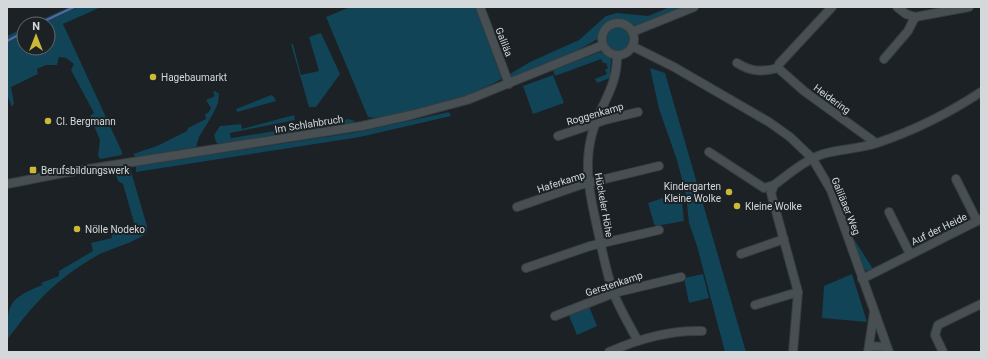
<svg xmlns="http://www.w3.org/2000/svg" width="988" height="359" viewBox="0 0 988 359" font-family="Roboto,sans-serif">
<style>
.green{fill:#104456}
.lines{fill:none;stroke-linecap:round;stroke-linejoin:round}
.stream{stroke:#5c64a0;stroke-width:2}
.minor-casing{stroke:#373c3e;stroke-width:10}
.minor{stroke:#484f53;stroke-width:8}
.poi-dot{fill:#ceb837;stroke:#1b2124;stroke-width:1.5}
.labels{text-anchor:middle;dominant-baseline:central;stroke-width:4;stroke-linejoin:round;paint-order:stroke}
.street-label{font-size:10px;fill:#d4d8da;stroke:#1b2124}
.poi-label{font-size:10px;fill:#d4d8da;stroke:#1b2124;text-anchor:start}
</style>
<rect width="100%" height="100%" fill="#1b2124"/>
<g class="green">
<polygon points="69,7 101,7 63,24 122,152 122,155 100,159 98,156 100,140 90,116 94,113 71,70 74,64 66,58 59,57 57,65 46,65 37,69 38,74 11,87 14,103 12,107 7,95 7,36 24,28 24,48 48,48 48,24 32,24"/>
<polygon points="350,7 475,7 502,79 460,100 376,118 368,117 326,17"/>
<path d="M670,7H684L637,27C629,26 623,19 614,21C603,23 604,35 596,40C571,55 540,67 512,78L510,74L530,62L579,40L606,16L617,13L648,16Z"/>
<circle cx="618" cy="39" r="12"/>
<polygon points="321,33 340,74 316,107 309,107 291,44 293,44 301,75 319,71 309,37"/>
<polygon points="600,52 606,54 611,59 610,78 597,83 595,79 607,74 605,70 608,68 606,63 603,63 601,59 555,76 553,70"/>
<polygon points="650,68 665,73 746,352 725,352 697,246 689,223 686,195 677,160 659,109"/>
<polygon points="553,75 564,103 533,114 523,86"/>
<polygon points="215,91 219,94 218,103 213,114 199,137 196,147 136,157 133,154 157,146 187,131 188,128 206,119 205,114 208,113 211,108 206,100 215,96 213,92"/>
<polygon points="271,95 274,97 276,101 237,112 236,109"/>
<polygon points="449,112 451,116 360,137 136,172 136,166 358,132"/>
<polygon points="294,115 295,120 230,133 231,138 226,139 348,119 355,121 352,123 219,144 216,142 214,135 220,126 241,124 242,129"/>
<path d="M130,168L147,226V232C140,241 109,249 98,255C56,279 35,302 7,340C7,304 8,299 42,285L45,288L41,283L59,276V271L93,251L91,243L112,238L111,233L135,226L123,184L118,181L116,175L112,176L111,172Z"/>
<polygon points="681,192 684,221 656,226 654,224 648,203"/>
<polygon points="850,233 873,269 868,271 863,269"/>
<polygon points="703,274 709,298 689,303 684,278"/>
<polygon points="852,274 867,322 822,318 824,286"/>
<polygon points="588,304 597,326 577,335 568,313"/>
</g>
<g class="lines">
<g class="stream">
<polyline points="38,24 74,7"/>
<polyline points="7,41 24,32"/>
</g>
<defs>
<g id="minor">
<polyline points="480,7 509,84"/>
<polyline points="832,7 779,64 778,68 804,91 876,143"/>
<polyline points="897,7 906,14 915,17 969,7"/>
<circle cx="618" cy="39" r="16"/>
<polyline points="632,32 694,7"/>
<polyline points="632,46 674,67 769,122 790,137 812,158 831,190 889,352"/>
<path d="M617,55C618,89 598,106 591,138C583,172 592,203 599,236C603,255 607,274 613,292C620,309 629,325 638,341"/>
<polyline points="884,59 908,31 915,17"/>
<path d="M737,63C751,72 762,72 778,68"/>
<polyline points="558,136 605,120 638,112"/>
<polyline points="709,152 764,188 774,185"/>
<polyline points="956,179 977,221"/>
<polyline points="7,184 63,173 362,126 411,115 467,100 603,45"/>
<polyline points="517,207 580,185 659,166"/>
<polyline points="889,212 910,254"/>
<polyline points="741,254 784,239"/>
<polyline points="526,268 590,246 659,230"/>
<polyline points="862,279 981,219"/>
<polyline points="755,305 798,292"/>
<polyline points="555,316 614,293 681,277"/>
<polyline points="869,346 887,347"/>
<path d="M609,352C638,339 670,330 702,331"/>
<path d="M793,352L798,292L771,193L774,185C789,174 805,160 823,154C840,149 859,149 877,143C913,131 949,113 981,92"/>
<polyline points="868,352 874,313"/>
<polyline points="943,352 935,335 938,325 981,304"/>
</g>
</defs>
<use href="#minor" class="minor-casing"/>
<use href="#minor" class="minor"/>
</g>
<g class="poi-dot">
<circle cx="153" cy="77" r="4"/>
<circle cx="48" cy="121" r="4"/>
<rect x="29" y="166" width="8" height="8" rx="2"/>
<circle cx="729" cy="192" r="4"/>
<circle cx="737" cy="206" r="4"/>
<circle cx="77" cy="229" r="4"/>
</g>
<g class="labels">
<g class="street-label">
<text transform="translate(504 42) rotate(69)">Galiläa</text>
<text transform="translate(832 99) rotate(36)">Heidering</text>
<text transform="translate(595 114) rotate(-16)">Roggenkamp</text>
<text transform="translate(309 124) rotate(-9)">Im Schlahbruch</text>
<text transform="translate(561 182) rotate(-18)">Haferkamp</text>
<text transform="translate(604 205) rotate(80)">Hückeler Höhe</text>
<text transform="translate(846 206) rotate(68)">Galiläaer Weg</text>
<text transform="translate(939 229) rotate(-26)">Auf der Heide</text>
<text transform="translate(614 284) rotate(-18)">Gerstenkamp</text>
</g>
<g class="poi-label">
<text x="161" y="77">Hagebaumarkt</text>
<text x="56" y="121">Cl. Bergmann</text>
<text x="41" y="170">Berufsbildungswerk</text>
<text x="721" y="186" text-anchor="end">Kindergarten<tspan x="721" dy="12">Kleine Wolke</tspan></text>
<text x="745" y="206">Kleine Wolke</text>
<text x="85" y="229">Nölle Nodeko</text>
</g>
</g>
<rect width="988" height="359" fill="none" stroke="#d4d8da" stroke-width="16"/>
<g transform="translate(36 36)"><circle r="19" fill="#1b2124" stroke="#656a6d"/>
<path d="M0-3L7 15L0 10L-7 15Z" fill="#ceb837"/>
<text y="-6" font-size="11" font-weight="bold" text-anchor="middle" fill="#d4d8da">N</text>
</g>
</svg>
